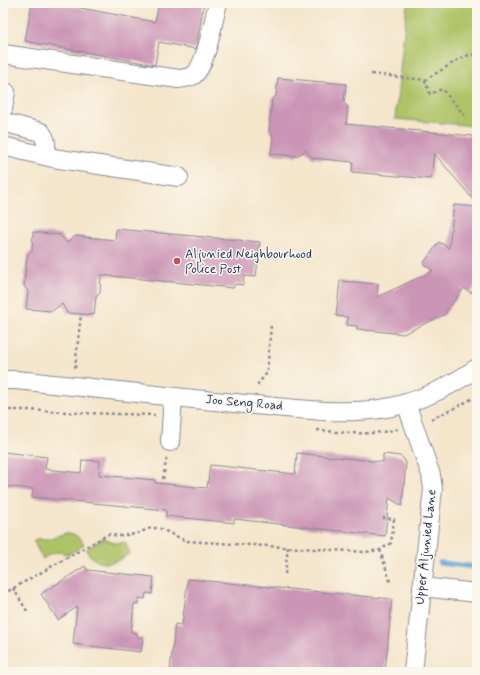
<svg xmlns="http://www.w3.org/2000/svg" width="480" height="675" viewBox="0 0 480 675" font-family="Mynerve,sans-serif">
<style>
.green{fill:#aec266;stroke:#647862}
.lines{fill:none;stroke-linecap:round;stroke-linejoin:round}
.stream{stroke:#61a3d5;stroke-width:5.5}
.building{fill:#cb95b5}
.minor-casing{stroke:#888a94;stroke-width:20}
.path{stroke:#888a94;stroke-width:2.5;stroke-dasharray:3 3;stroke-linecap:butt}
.minor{stroke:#fff;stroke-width:18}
.poi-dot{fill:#d1495b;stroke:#fbf7ec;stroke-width:1.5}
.labels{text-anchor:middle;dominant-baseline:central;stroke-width:3;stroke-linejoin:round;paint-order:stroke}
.poi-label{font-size:13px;fill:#1b2f5e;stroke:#fbf7ec;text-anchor:start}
.street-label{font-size:13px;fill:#1b2f5e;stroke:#fbf7ec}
</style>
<rect width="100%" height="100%" fill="#fbf7ec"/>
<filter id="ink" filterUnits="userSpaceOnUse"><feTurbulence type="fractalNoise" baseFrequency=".025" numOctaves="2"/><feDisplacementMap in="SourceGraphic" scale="8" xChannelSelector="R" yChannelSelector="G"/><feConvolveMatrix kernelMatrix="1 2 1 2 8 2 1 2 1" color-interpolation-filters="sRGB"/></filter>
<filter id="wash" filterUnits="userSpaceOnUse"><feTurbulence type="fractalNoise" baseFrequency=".012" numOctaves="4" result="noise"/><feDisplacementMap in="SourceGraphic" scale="16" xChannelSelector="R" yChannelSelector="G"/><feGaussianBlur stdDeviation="0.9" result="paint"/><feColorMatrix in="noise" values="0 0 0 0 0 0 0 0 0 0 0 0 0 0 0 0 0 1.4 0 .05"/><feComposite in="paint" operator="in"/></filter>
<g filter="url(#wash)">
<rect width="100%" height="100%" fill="#f4e5cb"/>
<g class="green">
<polygon points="407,3 429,3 454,6 454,3 477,3 477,127 476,126 395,119"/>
<path d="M66,533C75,533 79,537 84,545L68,555C59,550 51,552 43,559L33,541L36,539H47Z"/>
<path d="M103,538C111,543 117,544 125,542L130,553C113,565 98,569 86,550Z"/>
</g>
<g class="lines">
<polyline class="stream" points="440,563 477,567"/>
</g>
<g id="blocks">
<g class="building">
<polygon points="32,3 54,3 155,22 159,3 204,3 196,49 159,42 155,65 25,41"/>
<polygon points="278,78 346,84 344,103 348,107 346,124 473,136 477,141 477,204 434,153 431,179 352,172 353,162 312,158 306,150 297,156 271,154 273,135 269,131 272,99 276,96"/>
<polygon points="454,205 477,207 477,284 471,293 464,288 444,315 403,334 357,329 357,326 347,325 348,317 336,316 340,281 378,284 377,297 433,271 423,264 439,242 449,248"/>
<polygon points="116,229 260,242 256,277 244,276 243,285 235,284 233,288 101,275 100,293 96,297 94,315 67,313 62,304 52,311 26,309 28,291 24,286 26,264 28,254 32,251 33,232 60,235 67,243 75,236 115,240"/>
<polygon points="3,452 47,457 45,469 81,473 82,460 100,461 99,475 155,480 155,483 207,488 210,465 295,474 297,453 383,462 383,454 400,456 404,459 406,463 402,506 389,498 385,536 234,519 234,523 166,516 166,510 32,497 33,489 3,486"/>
<polygon points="85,566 87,570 154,577 152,594 146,593 145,599 139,598 138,604 134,604 131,632 137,633 137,637 143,638 141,652 73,644 77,607 58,620 41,594"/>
<polygon points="188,579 392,599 385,672 170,671 175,624 182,625"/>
</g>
</g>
</g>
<g filter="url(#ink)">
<use href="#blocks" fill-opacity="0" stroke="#888a94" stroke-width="1"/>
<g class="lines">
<defs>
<g id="minor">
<path d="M3,54L179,79C184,78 191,78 194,75C207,64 213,20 218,3"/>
<polyline points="3,109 6,92"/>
<path d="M3,122L41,132C47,140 47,146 45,155"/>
<polyline points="3,146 53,158 179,177"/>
<path d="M3,380H16C93,388 169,397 245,404C289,408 336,415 380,409C415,404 448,388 477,368"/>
<polyline points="406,403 431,475 433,489 413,672"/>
<polyline points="170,442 173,397"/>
<polyline points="422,587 477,593"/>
</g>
</defs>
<use href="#minor" class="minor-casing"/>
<g class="path">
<polyline points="371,74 425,80 461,58 469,55 477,54"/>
<polyline points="425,80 430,94 442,89 465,116"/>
<polyline points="75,368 81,314"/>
<polyline points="257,385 267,373 271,325"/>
<polyline points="3,410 28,410 84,413 155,415"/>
<polyline points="431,419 449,411 477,396"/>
<path d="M317,430C345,433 370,436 398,429"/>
<polyline points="163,479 166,461 167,459"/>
<polyline points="380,550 391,584"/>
<polyline points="285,574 288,547"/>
<polyline points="13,588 27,611"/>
<polyline points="3,594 109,534 119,536 135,534 151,528 159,528 186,541 365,552 380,550 391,543 394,519 383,518"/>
<polyline points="3,667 5,672"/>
</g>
<use href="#minor" class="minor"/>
</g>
</g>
<circle class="poi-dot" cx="177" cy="261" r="4"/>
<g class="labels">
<g class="poi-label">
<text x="185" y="254">Aljunied Neighbourhood<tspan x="185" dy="15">Police Post</tspan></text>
</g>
<g class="street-label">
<text transform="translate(244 403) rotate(5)">Joo Seng Road</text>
<text transform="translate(426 547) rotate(-84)">Upper Aljunied Lane</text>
</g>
</g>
<rect width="480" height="675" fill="none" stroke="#fbf7ec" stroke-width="16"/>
</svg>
